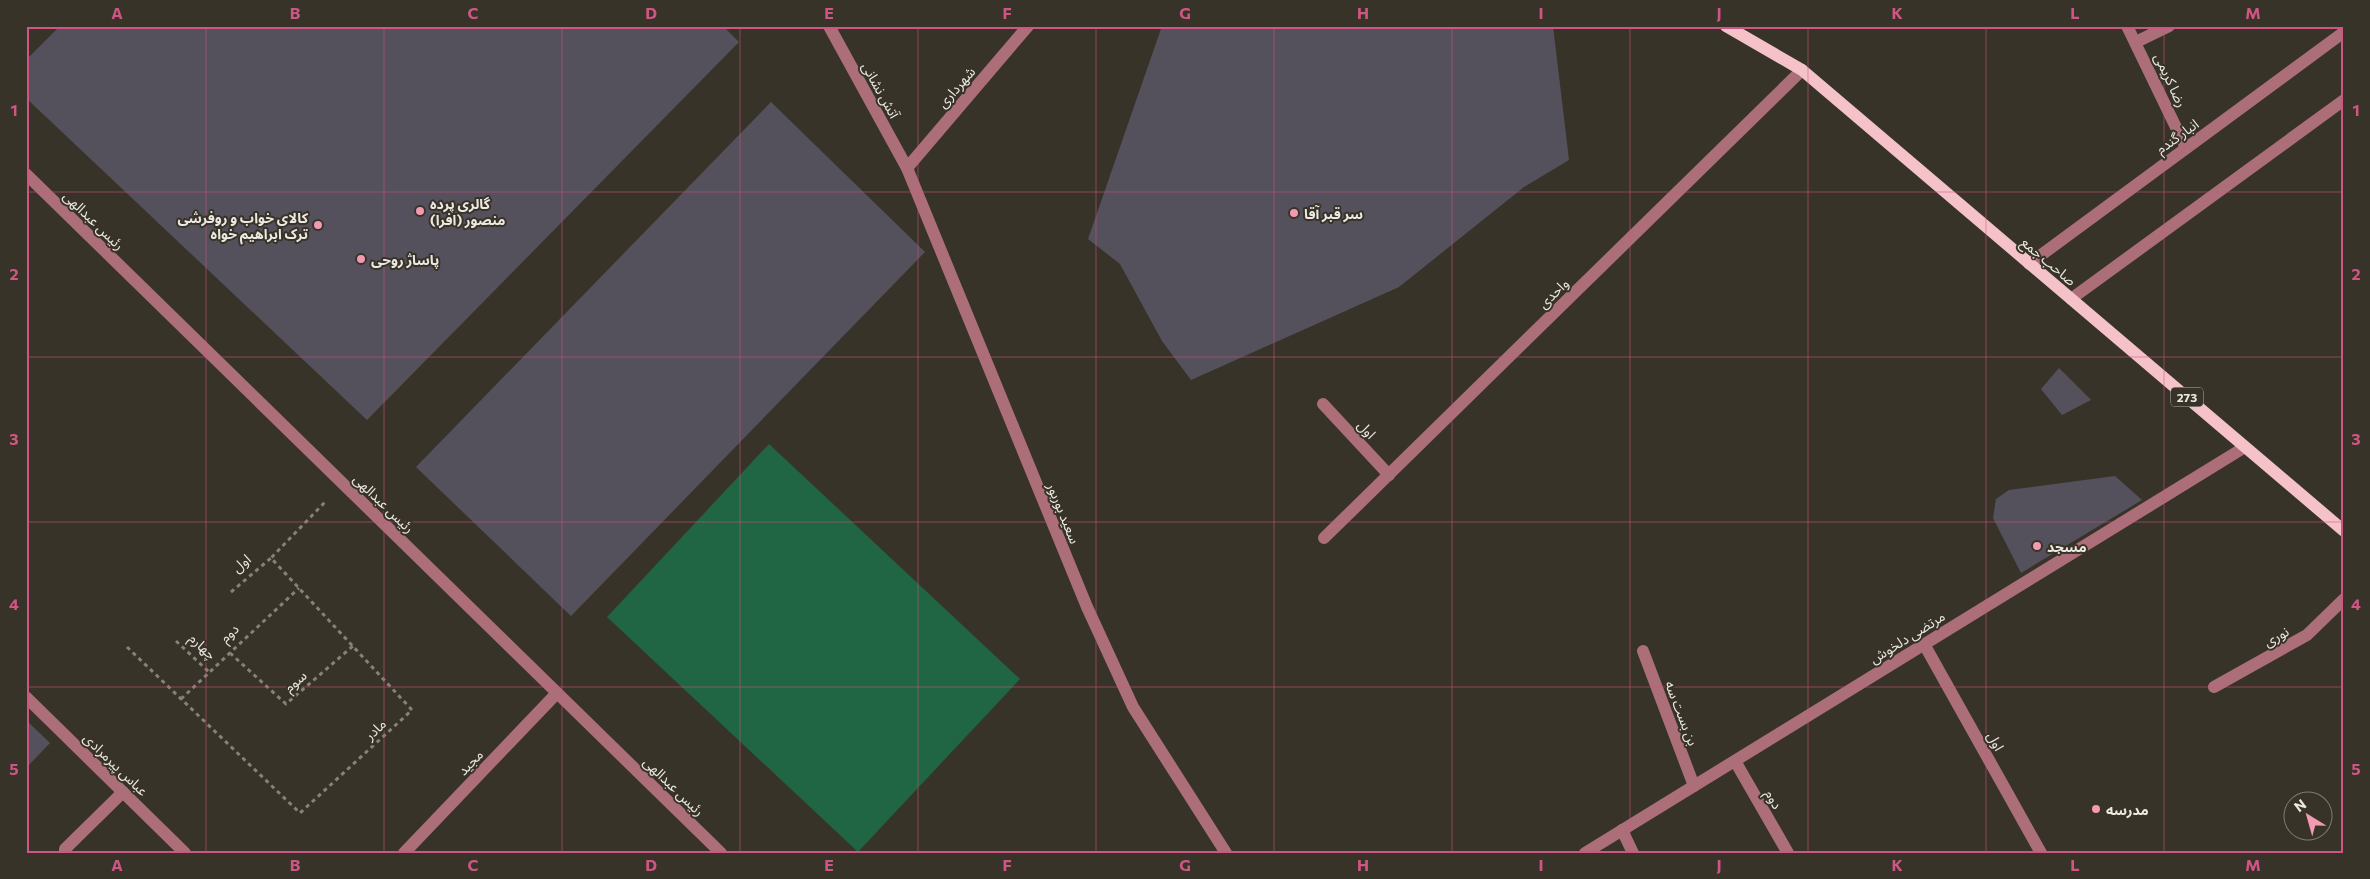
<svg xmlns="http://www.w3.org/2000/svg" width="2370" height="879" viewBox="0 0 2370 879" font-family="Commissioner,'Noto Sans Arabic',sans-serif">
<style>
.green{fill:#206544}
.building{fill:#55515c}
.lines{fill:none;stroke-linecap:round;stroke-linejoin:round}
.path{stroke:#868279;stroke-width:3;stroke-dasharray:4 4;stroke-linecap:butt}
.minor{stroke:#ac6f7a;stroke-width:12}
.major{stroke:#f5c2ca;stroke-width:12}
.grid{fill:none;stroke:#cf5684;stroke-width:1;stroke-opacity:0.55}
.poi-dot{fill:#f19ab2;stroke:#383328;stroke-width:2}
.labels{text-anchor:middle;dominant-baseline:central;stroke-width:4;stroke-linejoin:round;paint-order:stroke}
.shield{fill:#383328;stroke:#b6b2aa;stroke-width:1}
.shield-label{font-size:12px;font-weight:bold;fill:#ece8e2}
.street-label{font-size:14px;fill:#ece8e2;stroke:#383328}
.poi-label{font-size:14px;font-weight:bold;fill:#ece8e2;stroke:#383328;text-anchor:start}
.neatline{fill:none;stroke:#cf5684;stroke-width:2}
.grid-label{font-size:16px;text-anchor:middle;font-weight:bold;fill:#cf5684}
</style>
<rect width="100%" height="100%" fill="#383328"/>
<polygon class="green" points="769,444 1020,679 858,852 607,617"/>
<g class="building">
<polygon points="60,26 723,26 739,42 367,420 26,98 26,60"/>
<polygon points="1162,26 1553,26 1569,160 1524,187 1399,287 1191,380 1162,341 1120,264 1088,239"/>
<polygon points="771,102 925,252 571,616 416,467"/>
<polygon points="2059,368 2091,400 2062,415 2041,389"/>
<polygon points="2115,476 2142,500 2021,573 1993,518 1996,499 2009,490"/>
<polygon points="26,720 50,743 26,768"/>
</g>
<g class="lines">
<g class="path">
<polyline points="231,592 271,558"/>
<polyline points="176,641 209,672"/>
<polyline points="127,647 300,813 412,710 271,558 327,500"/>
<polyline points="230,653 286,704 353,646"/>
<polyline points="181,699 299,588"/>
</g>
<g class="minor">
<polyline points="829,26 907,168 1087,607 1133,707 1226,853"/>
<polyline points="2127,26 2186,148"/>
<polyline points="2136,42 2169,26"/>
<polyline points="907,168 1028,26"/>
<polyline points="26,174 721,853"/>
<polyline points="2029,264 2344,32"/>
<polyline points="2071,299 2344,100"/>
<polyline points="1323,404 1389,475"/>
<polyline points="1324,538 1802,70"/>
<polyline points="1924,644 2041,853"/>
<polyline points="1643,651 1694,786"/>
<polyline points="2214,687 2307,635 2344,599"/>
<polyline points="26,697 185,853"/>
<polyline points="1735,761 1788,853"/>
<polyline points="1622,830 1633,853"/>
<polyline points="65,853 65,849 123,792"/>
<polyline points="404,853 557,693"/>
<polyline points="1585,853 2245,447"/>
</g>
<polyline class="major" points="1726,26 1802,70 2344,531"/>
</g>
<path class="grid" d="M206,26V853M384,26V853M562,26V853M740,26V853M918,26V853M1096,26V853M1274,26V853M1452,26V853M1630,26V853M1808,26V853M1986,26V853M2164,26V853M26,192H2344M26,357H2344M26,522H2344M26,687H2344"/>
<g class="poi-dot">
<circle cx="420" cy="211" r="5"/>
<circle cx="1294" cy="213" r="5"/>
<circle cx="318" cy="225" r="5"/>
<circle cx="361" cy="259" r="5"/>
<circle cx="2037" cy="546" r="5"/>
<circle cx="2096" cy="809" r="5"/>
</g>
<g class="labels">
<rect class="shield" x="2171" y="387.5" width="32" height="19" rx="4"/>
<g class="shield-label">
<text x="2187" y="397">273</text>
</g>
<g class="street-label">
<text transform="translate(2171 80) rotate(65)">رضا کریمی</text>
<text transform="translate(956 87) rotate(-49)">شهرداری</text>
<text transform="translate(881 90) rotate(61)">آتش نشانی</text>
<text transform="translate(2177 136) rotate(-36)">انبار گندم</text>
<text transform="translate(94 220) rotate(44)">رئیس عبدالهی</text>
<text transform="translate(2049 261) rotate(40)">صاحب جمع</text>
<text transform="translate(1553 293) rotate(-44)">واحدی</text>
<text transform="translate(1367 429) rotate(47)">اول</text>
<text transform="translate(384 503) rotate(44)">رئیس عبدالهی</text>
<text transform="translate(1064 513) rotate(68)">سعید بوربور</text>
<text transform="translate(241 563) rotate(-41)">اول</text>
<text transform="translate(229 633) rotate(-44)">دوم</text>
<text transform="translate(2276 636) rotate(-29)">نوری</text>
<text transform="translate(1907 637) rotate(-32)">مرتضی دلخوش</text>
<text transform="translate(203 646) rotate(43)">چهارم</text>
<text transform="translate(295 681) rotate(-41)">سوم</text>
<text transform="translate(1682 713) rotate(69)">بن بست سه</text>
<text transform="translate(375 729) rotate(-43)">مادر</text>
<text transform="translate(1996 741) rotate(61)">اول</text>
<text transform="translate(470 762) rotate(-46)">مجید</text>
<text transform="translate(116 764) rotate(44)">عباس پیرمرادی</text>
<text transform="translate(674 786) rotate(44)">رئیس عبدالهی</text>
<text transform="translate(1774 799) rotate(60)">دوم</text>
</g>
<g class="poi-label">
<text x="430" y="203">گالری پرده<tspan x="430" dy="16">منصور (افرا)</tspan></text>
<text x="1304" y="213">سر قبر آقا</text>
<text x="308" y="217" text-anchor="end">کالای خواب و روفرشی<tspan x="308" dy="16">ترک ابراهیم خواه</tspan></text>
<text x="371" y="259">پاساژ روحی</text>
<text x="2047" y="546">مسجد</text>
<text x="2106" y="809">مدرسه</text>
</g>
</g>
<rect width="2370" height="879" fill="none" stroke="#383328" stroke-width="55"/>
<g transform="translate(2308 816) rotate(323)"><circle r="24" fill="#383328" stroke="#807b72"/>
<path d="M0-4L9 19L0 12L-9 19Z" fill="#f19ab2"/>
<text y="-8" font-size="14" font-weight="bold" text-anchor="middle" fill="#ece8e2">N</text>
</g>
<rect x="28" y="28" width="2314" height="824" class="neatline"/>
<g class="grid-label">
<text x="117" y="19">A</text>
<text x="295" y="19">B</text>
<text x="473" y="19">C</text>
<text x="651" y="19">D</text>
<text x="829" y="19">E</text>
<text x="1007" y="19">F</text>
<text x="1185" y="19">G</text>
<text x="1363" y="19">H</text>
<text x="1541" y="19">I</text>
<text x="1719" y="19">J</text>
<text x="1897" y="19">K</text>
<text x="2075" y="19">L</text>
<text x="2253" y="19">M</text>
<text x="14" y="116">1</text>
<text x="2356" y="116">1</text>
<text x="14" y="280">2</text>
<text x="2356" y="280">2</text>
<text x="14" y="445">3</text>
<text x="2356" y="445">3</text>
<text x="14" y="610">4</text>
<text x="2356" y="610">4</text>
<text x="14" y="775">5</text>
<text x="2356" y="775">5</text>
<text x="117" y="871">A</text>
<text x="295" y="871">B</text>
<text x="473" y="871">C</text>
<text x="651" y="871">D</text>
<text x="829" y="871">E</text>
<text x="1007" y="871">F</text>
<text x="1185" y="871">G</text>
<text x="1363" y="871">H</text>
<text x="1541" y="871">I</text>
<text x="1719" y="871">J</text>
<text x="1897" y="871">K</text>
<text x="2075" y="871">L</text>
<text x="2253" y="871">M</text>
</g>
</svg>
